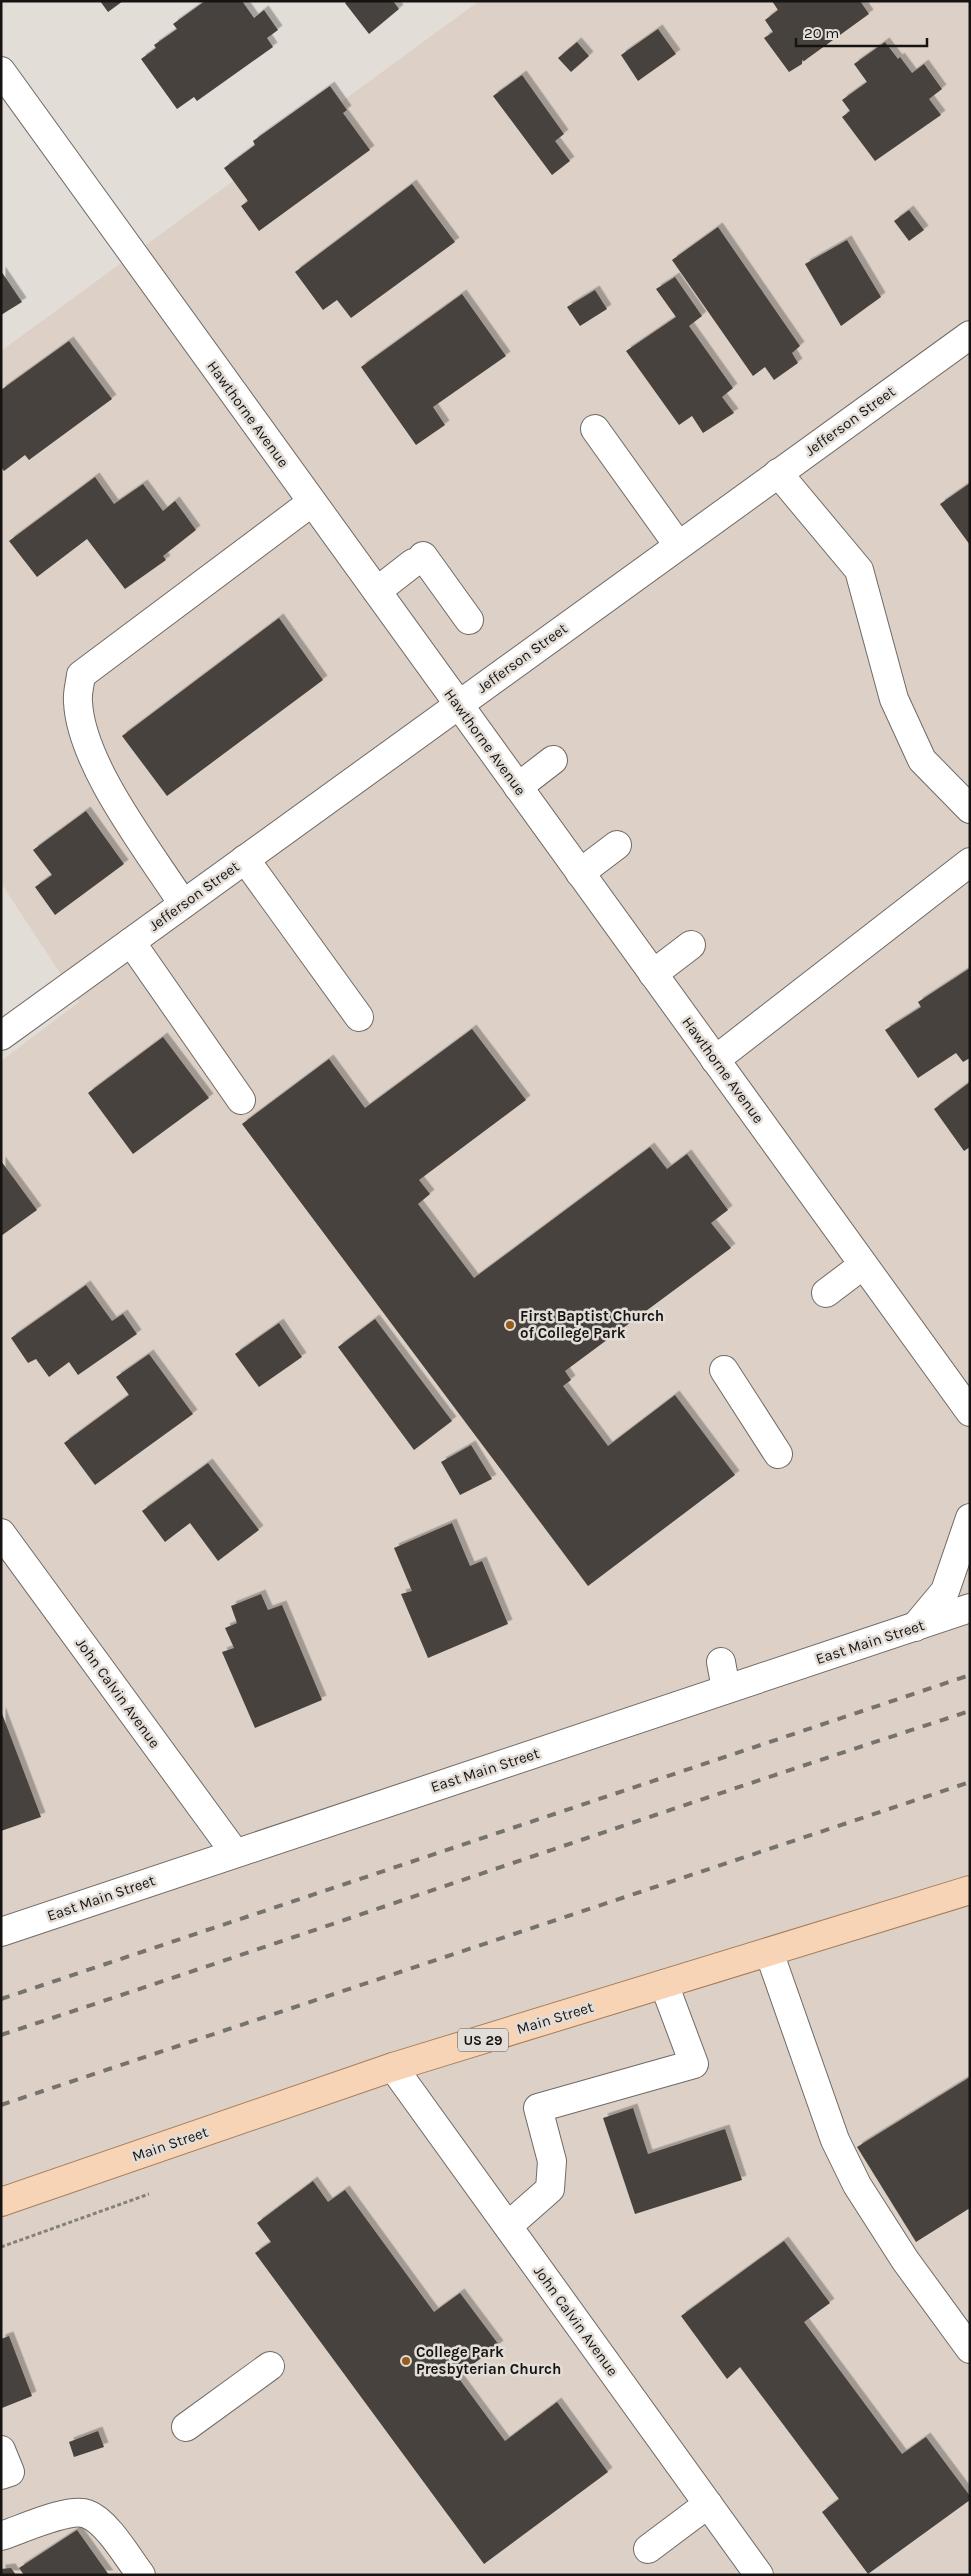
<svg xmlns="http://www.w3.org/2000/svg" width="971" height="2576" viewBox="0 0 971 2576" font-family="Karla,sans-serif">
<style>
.built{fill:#ddd1c7}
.building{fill:#47423e;filter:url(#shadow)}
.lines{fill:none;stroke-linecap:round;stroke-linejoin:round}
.minor-casing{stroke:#6f6a66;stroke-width:30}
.major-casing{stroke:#a57e5c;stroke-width:30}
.path{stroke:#84807c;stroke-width:3;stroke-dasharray:4 2.5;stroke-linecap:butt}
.minor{stroke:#fff;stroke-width:28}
.major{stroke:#f7d4b5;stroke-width:28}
.rail{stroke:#76726e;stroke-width:4;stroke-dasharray:9 9;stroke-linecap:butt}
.poi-dot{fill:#985c1e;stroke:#e3ddd8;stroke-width:2}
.labels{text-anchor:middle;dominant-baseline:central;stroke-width:5;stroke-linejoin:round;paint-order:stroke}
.shield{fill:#e3ddd8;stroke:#54504d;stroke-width:1}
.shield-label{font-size:14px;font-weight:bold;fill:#161412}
.street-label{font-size:15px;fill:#161412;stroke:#e3ddd8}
.poi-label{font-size:15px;font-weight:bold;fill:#161412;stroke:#e3ddd8;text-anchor:start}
</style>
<defs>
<filter id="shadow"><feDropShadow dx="4.5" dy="-4.5" stdDeviation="0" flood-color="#0004"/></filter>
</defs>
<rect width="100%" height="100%" fill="#e3ddd8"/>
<polygon class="built" points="479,1 970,1 970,2575 1,2575 1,1061 79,1002 1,883 1,351"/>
<g class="building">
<polygon points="100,1 123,1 108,12"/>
<polygon points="205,1 242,1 254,18 264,10 278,30 267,38 273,47 197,101 194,97 177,109 141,59 156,48 154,45 177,29 173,24"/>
<polygon points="347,1 393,1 399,9 369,34 345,3"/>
<polygon points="772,1 860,1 869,14 804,61 802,60 802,64 789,72 764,38 773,32 765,20 778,10"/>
<polygon points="658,29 676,54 638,81 621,55"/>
<polygon points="577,42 589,56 571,72 558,58"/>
<polygon points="885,42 898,59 900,57 912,73 924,64 942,89 929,99 941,115 875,161 842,117 850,111 842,100 867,82 854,64"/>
<polygon points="522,75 564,134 555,141 570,161 552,175 493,96"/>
<polygon points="330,86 347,110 343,113 370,150 259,231 241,206 248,201 224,168 255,145 253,141"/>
<polygon points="412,184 455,242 351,318 337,300 323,310 295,272"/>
<polygon points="909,210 924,230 909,241 894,221"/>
<polygon points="718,227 800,346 792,353 798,363 774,380 765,367 753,376 672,260"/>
<polygon points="847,240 881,297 841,326 805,264"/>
<polygon points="1,271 22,302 1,315"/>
<polygon points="675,277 702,316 689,326 733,388 722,397 734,413 703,433 692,416 679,425 626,351 676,317 656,289"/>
<polygon points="595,290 607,309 580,326 567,307"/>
<polygon points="462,294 506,356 433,407 445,425 416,445 361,367"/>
<polygon points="69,341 112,399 29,460 25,455 4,471 1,467 1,390"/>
<polygon points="95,477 114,504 143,484 163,511 175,501 196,530 163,556 166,560 125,589 87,539 37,577 9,541"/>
<polygon points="970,483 970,545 940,504"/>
<polygon points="279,618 323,680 167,796 122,736"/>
<polygon points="86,811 124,864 55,915 35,887 52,875 33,850"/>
<polygon points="970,968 970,1058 963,1062 956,1053 918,1078 885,1030 921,1007 918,1002"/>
<polygon points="472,1029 526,1100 419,1180 430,1194 418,1204 474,1278 650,1147 667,1169 687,1154 728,1210 711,1223 731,1248 565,1371 571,1380 563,1386 608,1446 675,1395 735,1475 588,1586 242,1124 329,1059 365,1108"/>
<polygon points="163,1037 209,1098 133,1154 88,1093"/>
<polygon points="970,1082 970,1147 964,1151 934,1109"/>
<polygon points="1,1161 37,1210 1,1236"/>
<polygon points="86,1285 112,1321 123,1314 137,1334 78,1375 69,1362 49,1377 36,1359 28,1363 11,1338"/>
<polygon points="375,1319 452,1421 414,1450 338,1347"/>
<polygon points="279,1323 302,1357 259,1387 235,1354"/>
<polygon points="149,1354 193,1414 95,1485 64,1443 129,1395 116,1377"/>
<polygon points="471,1445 492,1479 460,1495 441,1462"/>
<polygon points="208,1463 259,1530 218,1561 190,1523 165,1542 142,1511"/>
<polygon points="452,1523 470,1566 482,1561 508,1624 428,1658 401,1594 412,1591 394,1548"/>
<polygon points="261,1594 268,1610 282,1605 322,1700 255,1728 222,1652 234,1648 225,1628 237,1623 231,1606"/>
<polygon points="1,1711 41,1817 1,1831"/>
<polygon points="970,2077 970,2208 916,2242 857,2147"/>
<polygon points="633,2108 648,2154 725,2129 742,2180 635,2214 603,2118"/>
<polygon points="313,2181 328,2202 345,2190 434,2312 460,2293 499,2345 457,2376 505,2441 557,2402 608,2472 484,2564 255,2253 271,2242 257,2223"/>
<polygon points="784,2241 830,2303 804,2322 902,2454 926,2437 970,2496 970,2500 868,2574 822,2512 839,2499 740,2367 727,2379 681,2316"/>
<polygon points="9,2336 32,2396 2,2408 1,2339"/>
<polygon points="98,2431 104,2447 74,2457 69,2442"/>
<polygon points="77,2530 109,2575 24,2575 19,2568"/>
<polygon points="11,2568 16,2575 1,2575 1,2569"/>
</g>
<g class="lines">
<defs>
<g id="minor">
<polyline points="1,71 970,1412"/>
<polyline points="595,429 678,545"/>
<polyline points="778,473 859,570 894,699 922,760 970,809"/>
<polyline points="423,556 469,620"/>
<polyline points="377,591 413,563"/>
<polyline points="518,787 553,760"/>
<polyline points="245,859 359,1017"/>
<polyline points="580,873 617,845"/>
<path d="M183,904C149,851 81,765 78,702C77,693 80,684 81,675L312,502"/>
<polyline points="131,942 241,1100"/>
<polyline points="653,974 691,945"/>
<polyline points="1,1036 970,335"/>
<polyline points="715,1060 970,862"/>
<polyline points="826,1293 863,1265"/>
<polyline points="724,1370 778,1454"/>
<polyline points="1,1533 235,1853"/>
<polyline points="915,1627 945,1591 970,1518"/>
<polyline points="721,1662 726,1689"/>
<polyline points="1,1932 970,1608"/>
<polyline points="769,1952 835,2140 857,2185 905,2260 970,2349"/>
<polyline points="393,2067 759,2575"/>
<polyline points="508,2226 550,2189 552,2161 538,2108 694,2064 664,1984"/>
<polyline points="186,2427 270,2366"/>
<polyline points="1,2450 10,2472 1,2475"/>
<path d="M1,2536C20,2530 69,2507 87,2514C107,2521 128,2558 141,2575"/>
<polyline points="648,2549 708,2504"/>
</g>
<polyline id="major" points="1,2202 393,2067 970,1890"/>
</defs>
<use href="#minor" class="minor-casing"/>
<use href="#major" class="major-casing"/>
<polyline class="path" points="1,2247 149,2194"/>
<use href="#minor" class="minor"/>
<use href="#major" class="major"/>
<g class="rail">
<polyline points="1,1999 970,1675"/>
<path d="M1,2035C325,1928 646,1816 970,1711"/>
<polyline points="1,2105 970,1782"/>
</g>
</g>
<g class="poi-dot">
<circle cx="510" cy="1325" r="5"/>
<circle cx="406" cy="2361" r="5"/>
</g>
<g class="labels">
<rect class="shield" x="458" y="2028.5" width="50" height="23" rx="4"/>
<g class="shield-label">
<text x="483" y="2040">US 29</text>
</g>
<g class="street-label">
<text transform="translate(248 414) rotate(54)">Hawthorne Avenue</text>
<text transform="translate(850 421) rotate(-36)">Jefferson Street</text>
<text transform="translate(522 658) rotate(-36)">Jefferson Street</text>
<text transform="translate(485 742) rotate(54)">Hawthorne Avenue</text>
<text transform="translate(194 896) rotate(-36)">Jefferson Street</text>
<text transform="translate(723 1070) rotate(54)">Hawthorne Avenue</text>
<text transform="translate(870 1642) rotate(-18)">East Main Street</text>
<text transform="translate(118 1693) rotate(54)">John Calvin Avenue</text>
<text transform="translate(485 1770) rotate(-18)">East Main Street</text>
<text transform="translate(101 1898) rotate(-19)">East Main Street</text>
<text transform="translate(555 2018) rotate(-17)">Main Street</text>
<text transform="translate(170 2144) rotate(-19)">Main Street</text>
<text transform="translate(576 2321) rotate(54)">John Calvin Avenue</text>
</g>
<g class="poi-label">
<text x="520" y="1316">First Baptist Church<tspan x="520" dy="17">of College Park</tspan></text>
<text x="416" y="2352">College Park<tspan x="416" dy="17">Presbyterian Church</tspan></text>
</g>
</g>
<rect width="971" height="2576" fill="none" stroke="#161412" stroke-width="5"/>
<path d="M796 38v8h131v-8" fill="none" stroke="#161412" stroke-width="2.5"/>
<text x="804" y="38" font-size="15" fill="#161412" stroke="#e3ddd8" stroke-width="4" paint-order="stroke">20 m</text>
</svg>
